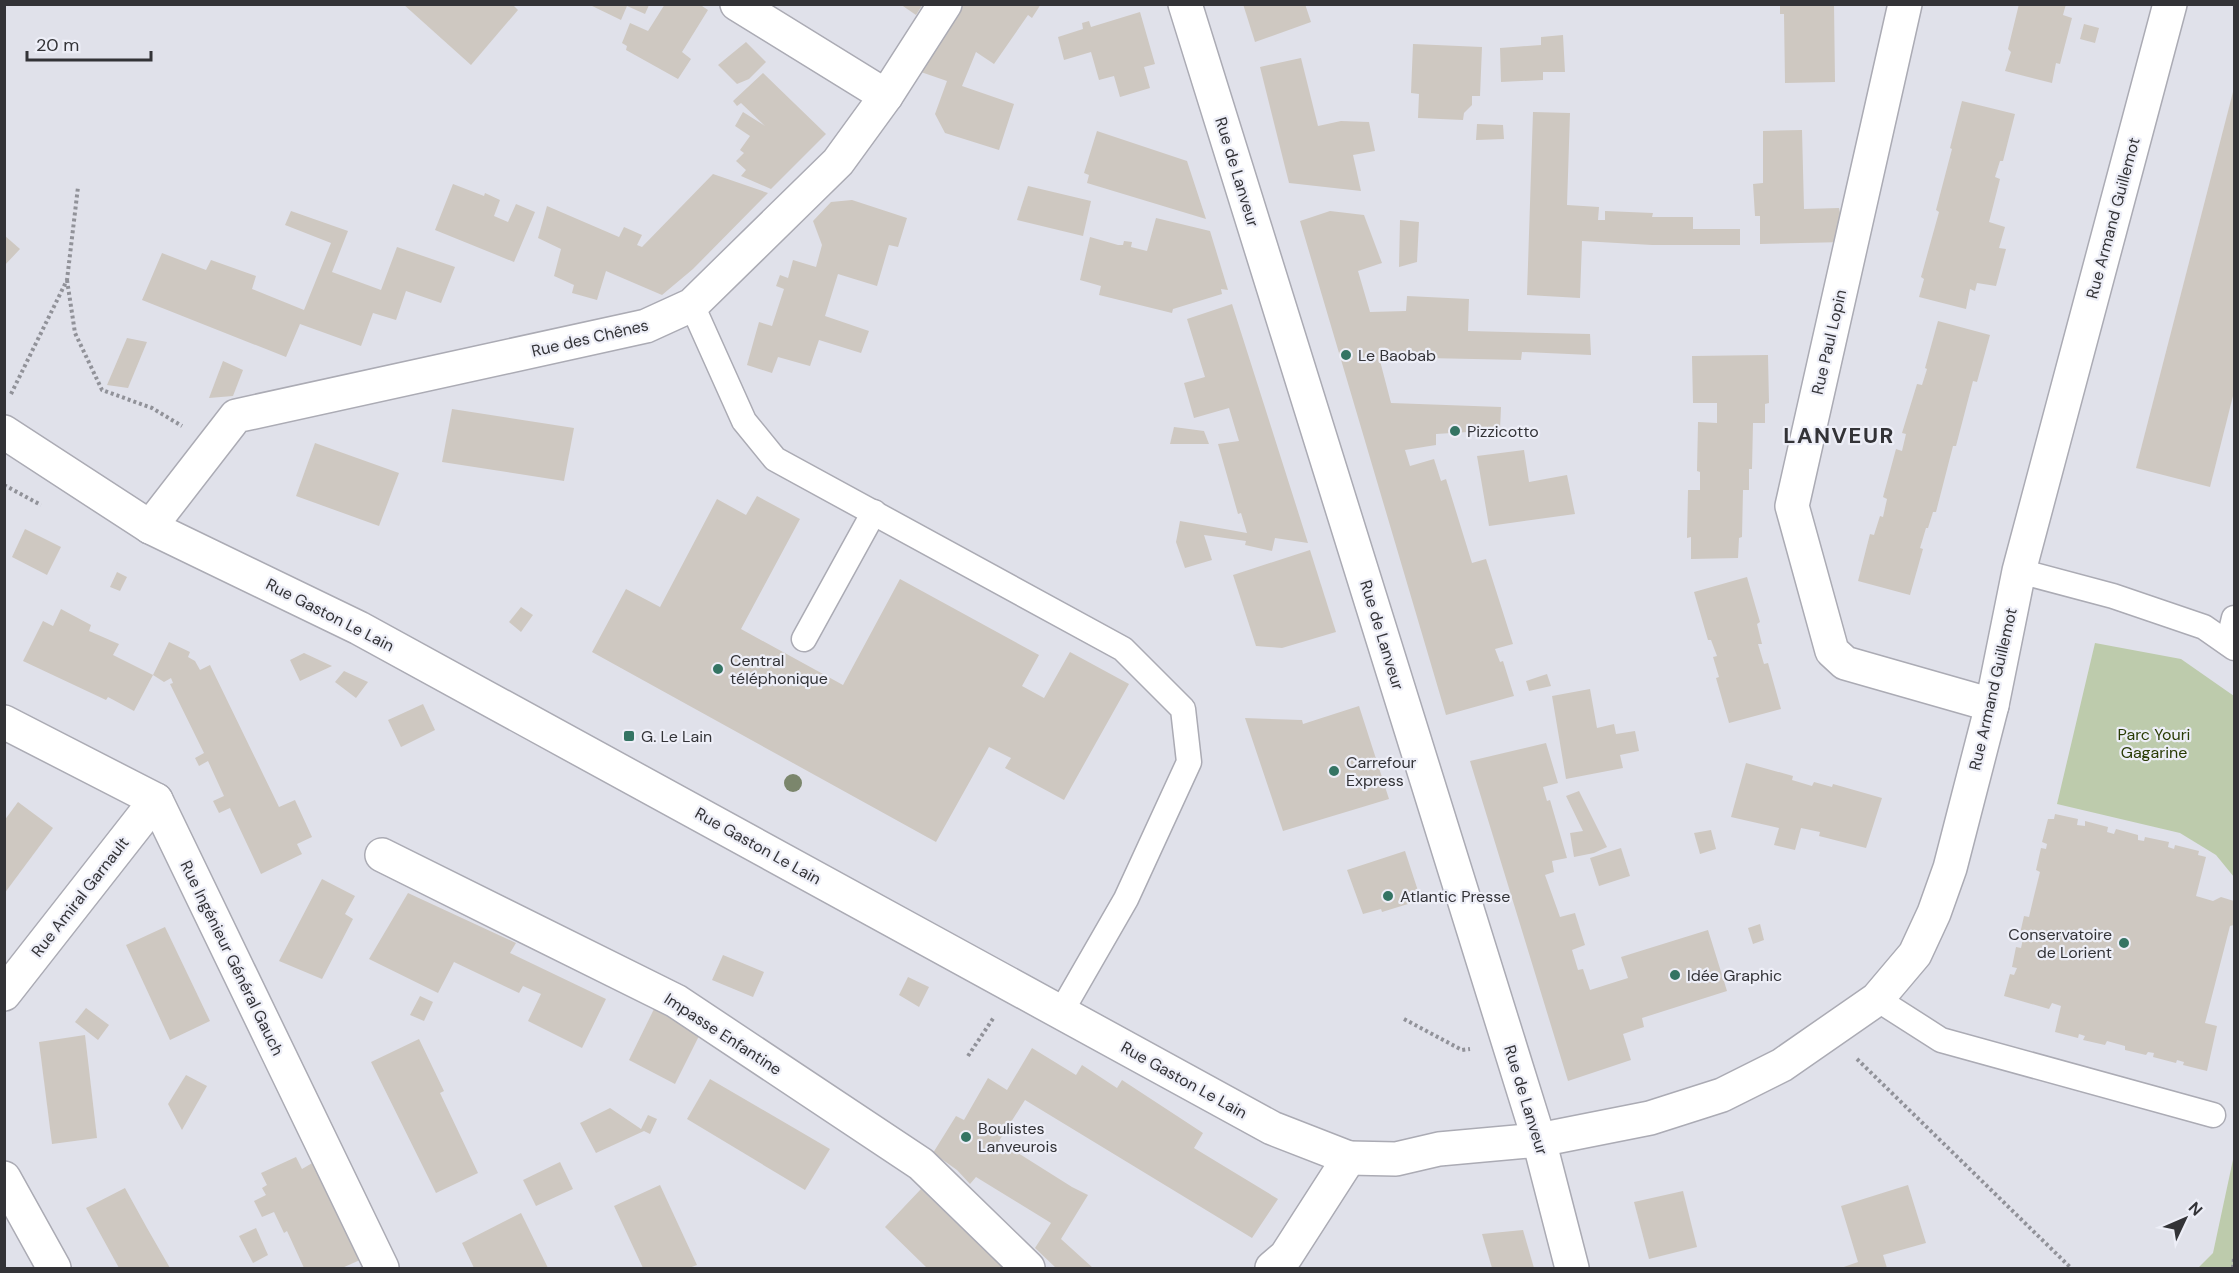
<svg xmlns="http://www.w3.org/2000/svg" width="2239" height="1273" viewBox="0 0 2239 1273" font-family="'DM Sans',sans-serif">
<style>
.green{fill:#bdcbac}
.building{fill:#cec8c1}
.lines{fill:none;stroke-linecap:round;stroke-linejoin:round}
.service-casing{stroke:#ababb4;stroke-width:27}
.minor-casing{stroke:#ababb4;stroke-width:36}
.tertiary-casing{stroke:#ababb4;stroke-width:36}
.path{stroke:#919299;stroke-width:4;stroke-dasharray:3 3;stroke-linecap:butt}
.service{stroke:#fff;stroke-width:24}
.minor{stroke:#fff;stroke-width:33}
.tertiary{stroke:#fff;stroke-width:33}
.tree{fill:#7b866c}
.poi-dot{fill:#347463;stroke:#edeef7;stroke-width:2}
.labels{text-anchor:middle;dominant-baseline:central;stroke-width:4.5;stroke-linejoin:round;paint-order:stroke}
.street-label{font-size:16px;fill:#333337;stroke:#edeef7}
.poi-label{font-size:16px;fill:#333337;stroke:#edeef7;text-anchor:start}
.park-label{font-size:16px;fill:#293b04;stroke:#edeef7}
.district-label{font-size:22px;font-weight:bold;letter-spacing:1.5px;fill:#333337;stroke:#edeef7}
</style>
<rect width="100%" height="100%" fill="#e0e1ea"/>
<g class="green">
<polygon points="2095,643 2181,659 2234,696 2234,877 2216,855 2180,833 2057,804"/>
<polygon points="2234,1155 2234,1268 2198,1268 2213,1253"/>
</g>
<g class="building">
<polygon points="403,4 512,4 518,10 471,65"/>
<polygon points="588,4 628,4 649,5 645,14 627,6 621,20"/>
<polygon points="665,4 699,4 708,10 682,52 691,59 678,79 626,50 627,46 622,43 630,23 648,31"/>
<polygon points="900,4 923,4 916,15"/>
<polygon points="964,4 1041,4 1032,18 1028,15 994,64 976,52 962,86 1014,104 999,150 945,133 935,114 947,81 918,71"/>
<polygon points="1243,4 1305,4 1311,22 1255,42"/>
<polygon points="1780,4 1834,4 1835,82 1785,83 1784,14 1780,14"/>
<polygon points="2019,4 2066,4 2063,15 2072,18 2060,64 2056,63 2052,83 2005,71 2011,52 2008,49"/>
<polygon points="1140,12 1155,64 1144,67 1150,88 1120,97 1114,76 1099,80 1091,52 1064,60 1058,37 1083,29 1082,23 1089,21 1091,27"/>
<polygon points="2084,24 2099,28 2095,43 2080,39"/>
<polygon points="1563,35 1565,72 1543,72 1543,80 1501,82 1500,48 1541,45 1541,37"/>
<polygon points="746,42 766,62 749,79 737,84 718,65"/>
<polygon points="1413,44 1482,47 1480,96 1472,96 1472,105 1464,113 1463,120 1418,118 1419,94 1411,93"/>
<polygon points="1301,58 1318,126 1341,121 1369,122 1375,151 1353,155 1361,191 1289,183 1260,67"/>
<polygon points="763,73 826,134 771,189 741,176 746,170 736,161 744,153 740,150 750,136 735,126 743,112 765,126 741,103 737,106 733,101"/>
<polygon points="2234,88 2234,392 2210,487 2136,468"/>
<polygon points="1962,101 2015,114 2003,161 2000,161 1995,177 2000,179 1989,222 2005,227 1999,248 2006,249 1996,286 1977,283 1975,291 1970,289 1966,309 1919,297 1924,279 1921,277 1939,212 1936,210 1952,149 1950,148"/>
<polygon points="1533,112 1570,113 1567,205 1599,207 1598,220 1605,220 1605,211 1653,213 1652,217 1693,217 1693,229 1740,229 1740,245 1652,245 1582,241 1580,298 1527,295"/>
<polygon points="1477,124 1503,125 1504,139 1476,140"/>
<polygon points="1802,130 1804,209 1839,208 1846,242 1760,244 1760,216 1755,216 1753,184 1763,183 1763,131"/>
<polygon points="1097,131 1187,161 1206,219 1087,183 1089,175 1084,173"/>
<polygon points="713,174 768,193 693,269 662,295 606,271 597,300 572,293 574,285 554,276 561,249 538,238 547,206 619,237 624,227 642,235 637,245 642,247"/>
<polygon points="453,184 484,196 485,193 500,200 494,216 508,222 516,204 535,212 514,262 435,230"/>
<polygon points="1028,186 1091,201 1083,236 1017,220"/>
<polygon points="852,200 907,218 898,247 889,245 877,286 838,274 825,316 869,331 861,353 819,340 810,366 778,357 772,373 747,365 759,322 772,326 784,289 776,286 780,275 788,278 793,260 816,267 822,245 813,221 831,202"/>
<polygon points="291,211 348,231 332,272 381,290 397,247 455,267 441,303 406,291 396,320 373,313 361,346 300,324 286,357 142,300 162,253 206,270 211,260 256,276 252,289 304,310 331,243 285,225"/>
<polygon points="1330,211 1364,215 1382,263 1358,271 1370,312 1406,311 1407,296 1469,299 1468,331 1590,334 1591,355 1522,352 1521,360 1379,357 1391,403 1501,407 1500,430 1436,434 1436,445 1405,450 1410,466 1434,459 1441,481 1446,479 1472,563 1486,559 1513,644 1495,649 1500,662 1503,661 1514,696 1446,715 1300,221"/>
<polygon points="1156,218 1210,231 1228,290 1221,289 1222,294 1173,309 1172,313 1099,295 1101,286 1080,280 1090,237 1118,245 1123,245 1124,241 1132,242 1131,247 1147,251"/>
<polygon points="1400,220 1419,222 1417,262 1399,267"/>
<polygon points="4,235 20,249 4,266"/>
<polygon points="1232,304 1308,543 1275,538 1272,551 1245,545 1246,541 1204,535 1212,560 1185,568 1176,542 1180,521 1247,533 1241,513 1238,514 1218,444 1239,441 1229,408 1194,418 1184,383 1205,377 1187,319"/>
<polygon points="1938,321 1990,335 1977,382 1973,381 1956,446 1953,446 1936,512 1933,512 1928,528 1926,528 1920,548 1923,549 1910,595 1858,581 1870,534 1874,535 1880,516 1883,517 1887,499 1883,497 1896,449 1902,451 1906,434 1902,433 1917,384 1922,385 1927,369 1925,368"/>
<polygon points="127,338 147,342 128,388 107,385"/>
<polygon points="1768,355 1769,403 1765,404 1765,423 1753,423 1752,469 1749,469 1749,490 1743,490 1742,537 1739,538 1738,558 1691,559 1691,537 1687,538 1688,490 1700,490 1700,472 1697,471 1698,422 1717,423 1717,403 1693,403 1692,356"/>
<polygon points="223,361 243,370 233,396 209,398"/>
<polygon points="452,409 574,428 564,481 442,462"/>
<polygon points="1174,427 1204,431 1209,444 1170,444"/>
<polygon points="315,443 399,473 379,526 296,496"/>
<polygon points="1524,450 1529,482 1567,475 1575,514 1489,526 1477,456"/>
<polygon points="757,496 800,519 741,629 843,685 900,579 1039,655 1022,686 1044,698 1070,652 1129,684 1064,800 1005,768 1011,758 989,747 936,842 592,652 626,589 660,607 717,499 746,515"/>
<polygon points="25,529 61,547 47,575 12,557"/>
<polygon points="1310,550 1336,632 1282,648 1256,646 1233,575"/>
<polygon points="117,572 127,577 120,591 110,587"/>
<polygon points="1747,577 1760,622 1757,624 1762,644 1758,644 1764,664 1768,663 1781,709 1729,723 1716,678 1719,677 1713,657 1717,656 1711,640 1708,640 1694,592"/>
<polygon points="521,607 533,615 521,632 509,622"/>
<polygon points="61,609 91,625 89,631 119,644 113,655 153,675 134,711 108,697 106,700 23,661 43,621 53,626"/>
<polygon points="169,642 190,652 188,657 195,661 200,670 210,665 279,807 295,800 312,837 297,844 302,854 261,874 230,808 219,813 213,801 224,796 208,761 199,766 195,758 204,753 170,684 173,683 171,678 164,682 153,675"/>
<polygon points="304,653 332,666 300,681 290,660"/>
<polygon points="344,671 368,682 356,698 335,682"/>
<polygon points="1547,674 1551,686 1529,691 1526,681"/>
<polygon points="1590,689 1597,728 1614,724 1616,734 1635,731 1639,751 1620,755 1623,768 1566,779 1552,696"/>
<polygon points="423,704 435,730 401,747 388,720"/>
<polygon points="1359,706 1389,799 1283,831 1245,718 1302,720 1303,724"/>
<polygon points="1546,743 1558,783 1543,787 1547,801 1550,800 1567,858 1552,861 1554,872 1545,875 1560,917 1575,913 1585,945 1572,950 1578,970 1583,969 1590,990 1628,978 1621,957 1708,930 1727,991 1642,1018 1644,1027 1623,1034 1631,1060 1568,1081 1470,761"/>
<polygon points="1746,763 1793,776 1792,780 1812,786 1814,782 1832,787 1833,784 1882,798 1866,848 1819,836 1820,832 1801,828 1795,850 1774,845 1779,828 1731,817"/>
<polygon points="1579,791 1607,847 1594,853 1574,857 1570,833 1583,831 1566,796"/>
<polygon points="18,802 53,828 4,894 4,821"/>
<polygon points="2055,814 2078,819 2077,825 2085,826 2085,821 2108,827 2107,832 2114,834 2116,829 2138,835 2138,840 2144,841 2145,837 2169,842 2168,847 2174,849 2175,845 2199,851 2198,855 2206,857 2196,896 2213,901 2221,897 2234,901 2234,925 2230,926 2205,1023 2217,1026 2207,1071 2183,1065 2184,1062 2177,1060 2176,1063 2153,1057 2154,1053 2148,1052 2146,1055 2125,1050 2125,1046 2107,1041 2105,1045 2083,1040 2085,1036 2079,1034 2078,1038 2055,1032 2061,1006 2052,1003 2049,1009 2004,996 2010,974 2014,975 2017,968 2012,967 2016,947 2021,948 2023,939 2019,938 2024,916 2029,917 2034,896 2040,872 2036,870 2041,848 2046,849 2047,844 2042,842 2048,819 2054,819"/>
<polygon points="1711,830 1716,849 1700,854 1694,833"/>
<polygon points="1621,848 1630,876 1599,886 1590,858"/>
<polygon points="1405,851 1421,900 1382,912 1381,909 1363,914 1347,870"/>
<polygon points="322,879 355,896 345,914 353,919 322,979 279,961"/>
<polygon points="408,893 516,943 510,953 606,999 582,1048 528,1021 541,994 523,986 519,993 454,962 438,993 369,959"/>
<polygon points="1760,924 1764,940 1753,944 1748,928"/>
<polygon points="165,927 210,1021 170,1040 126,945"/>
<polygon points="723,955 764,972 753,997 712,980"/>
<polygon points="908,977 929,987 919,1007 899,995"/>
<polygon points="420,996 433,1002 424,1021 410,1015"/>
<polygon points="86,1008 109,1025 98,1040 75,1022"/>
<polygon points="654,1009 700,1034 675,1084 629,1060"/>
<polygon points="85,1035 97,1138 52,1144 39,1042"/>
<polygon points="419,1039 444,1091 440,1093 478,1173 436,1193 371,1062"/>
<polygon points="1032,1048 1076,1075 1082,1065 1117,1088 1122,1080 1203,1133 1194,1148 1278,1199 1252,1238 1025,1100 999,1141 1072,1187 1088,1195 1061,1239 1093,1268 1056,1268 1035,1248 1051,1223 976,1177 970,1184 957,1170 933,1153 956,1116 964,1120 988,1078 1007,1090"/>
<polygon points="186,1075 207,1086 182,1130 168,1104"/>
<polygon points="710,1079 830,1149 805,1190 687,1119"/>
<polygon points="610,1108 641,1129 648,1115 657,1119 650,1134 644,1131 596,1153 580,1123"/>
<polygon points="296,1157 302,1169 314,1162 360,1260 342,1268 304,1268 287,1231 284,1233 274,1212 262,1217 254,1201 266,1195 262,1188 267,1185 261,1173"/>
<polygon points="560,1162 573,1189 536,1206 523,1180"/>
<polygon points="660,1185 697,1265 689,1268 643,1268 614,1206"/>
<polygon points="1908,1185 1926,1243 1883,1255 1887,1268 1841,1268 1858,1262 1841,1206"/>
<polygon points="125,1188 147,1228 170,1268 119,1268 86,1208"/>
<polygon points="921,1189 982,1248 1003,1268 927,1268 885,1227"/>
<polygon points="1683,1191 1697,1247 1649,1259 1634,1202"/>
<polygon points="521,1213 548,1268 474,1268 462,1243"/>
<polygon points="256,1228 268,1255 253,1263 239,1236"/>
<polygon points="1523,1230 1534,1268 1492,1268 1482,1234"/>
</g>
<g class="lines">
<defs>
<g id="service">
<polyline points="692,305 744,421 775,459 1123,649 1183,709 1189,762 1126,899 1061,1012"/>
<polyline points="2019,571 2113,596 2204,627 2234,648"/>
<polyline points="804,639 874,512"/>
<polyline points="2228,643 2234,618"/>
<polyline points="1877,999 1941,1040 2213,1115"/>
</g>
<g id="minor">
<polyline points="737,4 886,96"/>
<polyline points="1905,4 1792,506 1832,651 1845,663 1992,705"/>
<polyline points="4,432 150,527 359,628 1272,1128 1349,1158 1286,1256 1272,1268"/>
<polyline points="150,527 236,416 646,326 692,305 838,162 886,96 945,4"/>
<polyline points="4,722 156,800 382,1268"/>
<polyline points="382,855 676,1001 921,1164 1028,1268"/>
<polyline points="4,994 156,800"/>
<polyline points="4,1178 54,1268"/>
</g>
<g id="tertiary">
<polyline points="1185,4 1539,1140 1572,1268"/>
<polyline points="1349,1158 1396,1159 1439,1149 1539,1140 1650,1118 1722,1095 1782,1065 1877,999 1915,954 1934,913 1950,868 1992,705 2019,571 2170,4"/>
</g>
</defs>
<use href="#service" class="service-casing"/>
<use href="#minor" class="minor-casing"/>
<use href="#tertiary" class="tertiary-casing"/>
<g class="path">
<polyline points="67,280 75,333 102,390 152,408 182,426"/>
<polyline points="11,394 67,280 78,187"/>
<polyline points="4,485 41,505"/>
<polyline points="1404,1019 1462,1050 1470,1049"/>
<polyline points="968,1056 994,1017"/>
<polyline points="1857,1059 2071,1268"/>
<polyline points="2233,1268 2234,1259"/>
</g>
<use href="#service" class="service"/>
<use href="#minor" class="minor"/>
<use href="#tertiary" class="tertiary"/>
</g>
<circle class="tree" cx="793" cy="783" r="9"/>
<g class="poi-dot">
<circle cx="1346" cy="355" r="6"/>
<circle cx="1455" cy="431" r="6"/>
<circle cx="718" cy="669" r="6"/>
<rect x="623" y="730" width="12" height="12" rx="3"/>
<circle cx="1334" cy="771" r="6"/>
<circle cx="1388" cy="896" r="6"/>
<circle cx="2124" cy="943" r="6"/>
<circle cx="1675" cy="975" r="6"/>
<circle cx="966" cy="1137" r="6"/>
</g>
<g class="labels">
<g class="street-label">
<text transform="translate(1237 172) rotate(73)">Rue de Lanveur</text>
<text transform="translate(2113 218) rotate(-75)">Rue Armand Guillemot</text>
<text transform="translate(590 338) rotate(-13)">Rue des Chênes</text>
<text transform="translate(1829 342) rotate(-77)">Rue Paul Lopin</text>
<text transform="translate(330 615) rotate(27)">Rue Gaston Le Lain</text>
<text transform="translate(1382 635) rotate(73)">Rue de Lanveur</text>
<text transform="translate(1993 689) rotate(-77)">Rue Armand Guillemot</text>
<text transform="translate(758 846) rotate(29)">Rue Gaston Le Lain</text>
<text transform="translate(80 897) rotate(-52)">Rue Amiral Garnault</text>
<text transform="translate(232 958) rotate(64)">Rue Ingénieur Général Gauch</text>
<text transform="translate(723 1034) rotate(33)">Impasse Enfantine</text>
<text transform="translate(1184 1080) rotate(29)">Rue Gaston Le Lain</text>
<text transform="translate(1526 1100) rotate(73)">Rue de Lanveur</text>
</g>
<g class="poi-label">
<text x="1358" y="355">Le Baobab</text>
<text x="1467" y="431">Pizzicotto</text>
<text x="730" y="660">Central<tspan x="730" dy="18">téléphonique</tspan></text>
<text x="641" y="736">G. Le Lain</text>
<text x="1346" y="762">Carrefour<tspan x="1346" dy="18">Express</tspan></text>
<text x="1400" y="896">Atlantic Presse</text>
<text x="2112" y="934" text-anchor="end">Conservatoire<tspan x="2112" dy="18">de Lorient</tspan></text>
<text x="1687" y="975">Idée Graphic</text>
<text x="978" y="1128">Boulistes<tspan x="978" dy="18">Lanveurois</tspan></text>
</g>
<g class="park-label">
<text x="2154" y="734">Parc Youri<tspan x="2154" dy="18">Gagarine</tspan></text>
</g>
<g class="district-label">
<text x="1839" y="435">LANVEUR</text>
</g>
</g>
<rect width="2239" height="1273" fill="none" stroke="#333337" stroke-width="12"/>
<g transform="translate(2185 1219) rotate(46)" stroke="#edeef7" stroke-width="4.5" paint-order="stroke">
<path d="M0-4.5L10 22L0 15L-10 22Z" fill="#333337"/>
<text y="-9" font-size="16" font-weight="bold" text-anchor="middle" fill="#333337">N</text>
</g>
<path d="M27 51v9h124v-9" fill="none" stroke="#333337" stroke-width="3"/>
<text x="36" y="51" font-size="18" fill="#333337" stroke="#edeef7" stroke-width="4.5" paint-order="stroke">20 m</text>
</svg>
